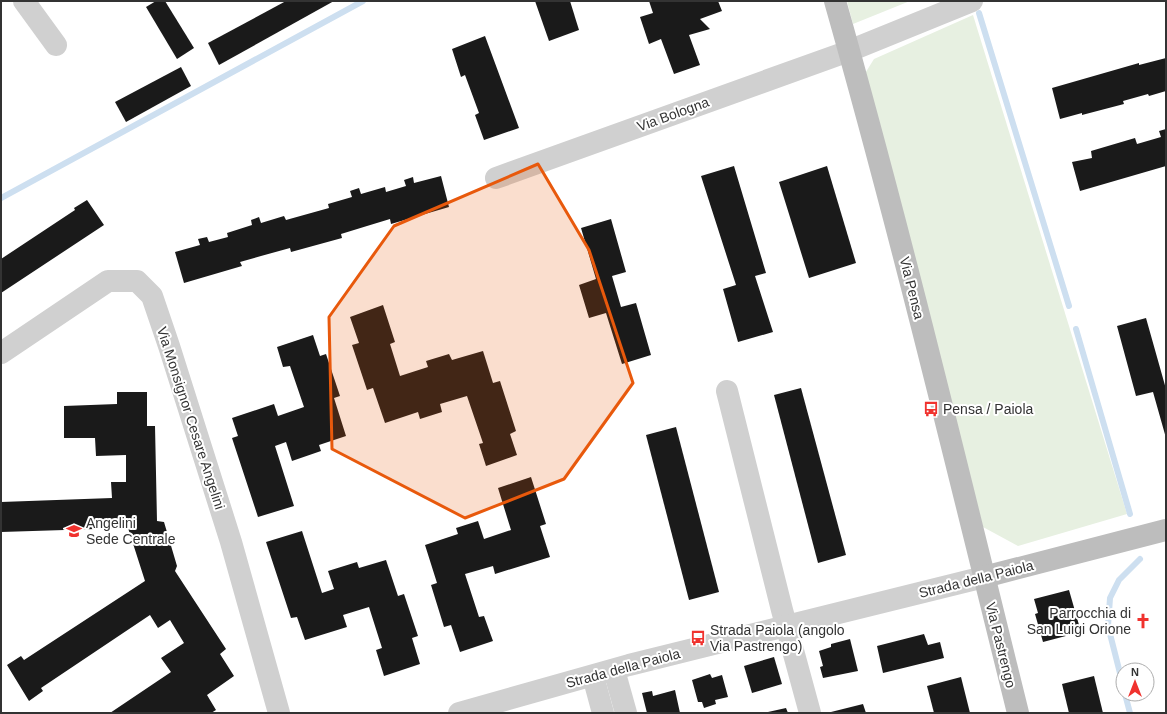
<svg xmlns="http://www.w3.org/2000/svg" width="1167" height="714" viewBox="0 0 1167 714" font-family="Arial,sans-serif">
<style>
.green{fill:#e7f0e1}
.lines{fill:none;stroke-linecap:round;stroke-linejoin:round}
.stream{stroke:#cddff0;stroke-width:6}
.building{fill:#1a1a1a}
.street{stroke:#d0d0d0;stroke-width:22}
.secondary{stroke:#bdbdbd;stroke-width:22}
.marked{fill:#e8590c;fill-opacity:0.2;stroke:#e8590c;stroke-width:3;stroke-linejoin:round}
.labels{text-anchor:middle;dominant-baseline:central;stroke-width:4;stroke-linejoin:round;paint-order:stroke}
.street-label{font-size:14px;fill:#333;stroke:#fff}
.poi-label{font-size:14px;fill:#333;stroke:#fff;text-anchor:start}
</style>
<rect width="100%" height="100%" fill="#fff"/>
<g class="green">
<polygon points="847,1 910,1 853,24"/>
<polygon points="973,15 1127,514 1018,546 983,527 864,75 874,59"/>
</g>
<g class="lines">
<g class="stream">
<polyline points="979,13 1069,306"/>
<polyline points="1,198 363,1"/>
<polyline points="1076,329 1130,514"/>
<polyline points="1123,685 1108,626 1110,598 1119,580 1140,559"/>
<polyline points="1125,694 1130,713"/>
</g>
</g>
<g class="building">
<polygon points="156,1 165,1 194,48 177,59 146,7"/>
<polygon points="286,1 334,1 219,65 208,43"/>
<polygon points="535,1 570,1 579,30 549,41"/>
<polygon points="649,1 718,1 722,11 700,19 710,29 689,35 700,65 674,74 661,39 649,44 640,17 653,13"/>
<polygon points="485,36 519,128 484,140 475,115 479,113 465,75 461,77 452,49"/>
<polygon points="1166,58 1166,91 1149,96 1148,94 1123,101 1124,104 1082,115 1082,113 1060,119 1052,88 1139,63 1139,65"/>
<polygon points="181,67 191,86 126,122 115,102"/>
<polygon points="1166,129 1166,166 1080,191 1072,162 1092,158 1091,151 1135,138 1137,144 1161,137 1159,131"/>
<polygon points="734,166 766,273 755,276 773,332 738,342 723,289 736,285 701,176"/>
<polygon points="827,166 856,263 809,278 779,182"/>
<polygon points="441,176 449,207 391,224 390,219 367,226 341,234 342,238 291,252 290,248 261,256 240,262 242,266 184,283 175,252 200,245 198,239 207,237 209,242 228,237 227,233 252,225 251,220 259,217 261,223 284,216 286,220 329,208 328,204 352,197 350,191 359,188 361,194 385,187 386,192 406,186 404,180 413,177 414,183"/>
<polygon points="87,200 104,225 1,293 1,259 75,210 74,208"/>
<polygon points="611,219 626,272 612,276 621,307 636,303 651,355 622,364 606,313 589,318 579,285 596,279 581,228"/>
<polygon points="383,305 395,342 390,344 400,376 428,367 426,361 449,354 452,360 483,351 493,383 500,381 516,431 510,434 517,455 486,466 479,444 483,443 467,396 440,404 442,412 420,419 418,412 385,423 373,388 367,390 352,345 359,343 350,317"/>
<polygon points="1146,318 1166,389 1166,438 1153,392 1136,396 1117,326"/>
<polygon points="313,335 320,356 326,354 340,396 334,398 346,436 319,445 321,451 292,461 286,442 275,446 294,506 258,517 232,438 238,436 232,418 274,404 278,416 304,407 290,366 283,367 277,347"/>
<polygon points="801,388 846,555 818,563 774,395"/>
<polygon points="117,392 147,392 147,426 155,426 157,521 164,522 177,566 175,571 226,649 220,654 234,676 207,695 216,710 211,713 110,713 171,672 161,658 184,643 170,620 158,628 150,615 41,688 43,691 29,701 7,665 21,656 24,660 145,581 128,528 1,532 1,502 112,498 111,482 126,482 126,455 96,456 95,438 64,438 64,406 117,404"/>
<polygon points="676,427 719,592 689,600 646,435"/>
<polygon points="531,477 546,524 540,526 550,557 495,574 493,566 465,574 479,617 484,616 493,641 460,652 451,625 444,627 431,585 437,583 425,545 458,534 456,528 478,521 484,539 511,530 498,488"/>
<polygon points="302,531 322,593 334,589 328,571 357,562 359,568 386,560 398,596 404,594 418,636 412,638 420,664 384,676 376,650 382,648 369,607 343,615 347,627 305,640 297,617 291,618 266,542"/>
<polygon points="1069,590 1081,632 1043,642 1035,614 1038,613 1034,599"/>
<polygon points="924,634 928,645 940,642 944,658 883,673 877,646"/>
<polygon points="850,639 858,671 823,678 820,667 823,666 819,651 831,647 831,644"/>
<polygon points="774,657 782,684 752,693 744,666"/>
<polygon points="710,674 712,678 722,675 728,697 715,700 716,704 704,708 702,702 698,702 692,680"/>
<polygon points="1094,676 1103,713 1069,713 1062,684"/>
<polygon points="961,677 970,713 934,713 927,686"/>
<polygon points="675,690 680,713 647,713 642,693 652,691 653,696"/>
<polygon points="863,704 866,713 832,713 831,712"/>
<polygon points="786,708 788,713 768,713 768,712"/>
</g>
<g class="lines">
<g class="street">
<polyline points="24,1 56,45"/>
<polyline points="496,178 849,51 972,1"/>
<polyline points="1,353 108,281 137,281 152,296 169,346 231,542 279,713"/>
<polyline points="727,391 782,610 810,713"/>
<polyline points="614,670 626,713"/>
<polyline points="593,676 603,713"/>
<polyline points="459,713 629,665 984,577"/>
</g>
<g class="secondary">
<path d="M835,1C902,237 959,475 1018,713"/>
<polyline points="984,577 1166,530"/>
</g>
</g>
<path class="marked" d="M538,164L589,250L633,383L564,479L465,518L332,449L329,317L394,226Z"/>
<defs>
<symbol id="bus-bare" viewBox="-9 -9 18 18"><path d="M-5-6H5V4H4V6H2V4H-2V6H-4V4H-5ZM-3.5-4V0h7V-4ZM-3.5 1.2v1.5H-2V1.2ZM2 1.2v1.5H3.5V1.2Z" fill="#f0322e" stroke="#fff" stroke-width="2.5" paint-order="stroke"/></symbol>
<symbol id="school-bare" viewBox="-9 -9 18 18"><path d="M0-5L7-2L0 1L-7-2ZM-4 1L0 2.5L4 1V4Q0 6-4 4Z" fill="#f0322e" stroke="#fff" stroke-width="2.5" paint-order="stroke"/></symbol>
<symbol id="church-bare" viewBox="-9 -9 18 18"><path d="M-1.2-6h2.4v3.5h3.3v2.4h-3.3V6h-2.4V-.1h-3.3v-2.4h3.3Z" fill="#f0322e" stroke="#fff" stroke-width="2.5" paint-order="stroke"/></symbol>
</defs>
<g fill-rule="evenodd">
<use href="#bus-bare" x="920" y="398" width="22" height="22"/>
<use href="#school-bare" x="63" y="520" width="22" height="22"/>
<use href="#church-bare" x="1132" y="610" width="22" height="22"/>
<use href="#bus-bare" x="687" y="627" width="22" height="22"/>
</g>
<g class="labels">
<g class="street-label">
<text transform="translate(673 114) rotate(-20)">Via Bologna</text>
<text transform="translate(912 288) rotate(76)">Via Pensa</text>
<text transform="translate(191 418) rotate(72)">Via Monsignor Cesare Angelini</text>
<text transform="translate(976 579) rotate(-14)">Strada della Paiola</text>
<text transform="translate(1001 645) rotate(76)">Via Pastrengo</text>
<text transform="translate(623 668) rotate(-15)">Strada della Paiola</text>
</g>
<g class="poi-label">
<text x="943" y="409">Pensa / Paiola</text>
<text x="86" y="523">Angelini<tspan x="86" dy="16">Sede Centrale</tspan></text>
<text x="1131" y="613" text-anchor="end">Parrocchia di<tspan x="1131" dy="16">San Luigi Orione</tspan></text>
<text x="710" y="630">Strada Paiola (angolo<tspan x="710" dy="16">Via Pastrengo)</tspan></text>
</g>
</g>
<rect width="1167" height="714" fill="none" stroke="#333333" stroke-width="4"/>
<g transform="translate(1135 682)"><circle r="19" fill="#ffffff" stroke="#adadad"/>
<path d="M0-3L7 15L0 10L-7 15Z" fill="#f0322e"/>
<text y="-6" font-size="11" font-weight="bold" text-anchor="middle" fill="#333333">N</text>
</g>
</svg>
